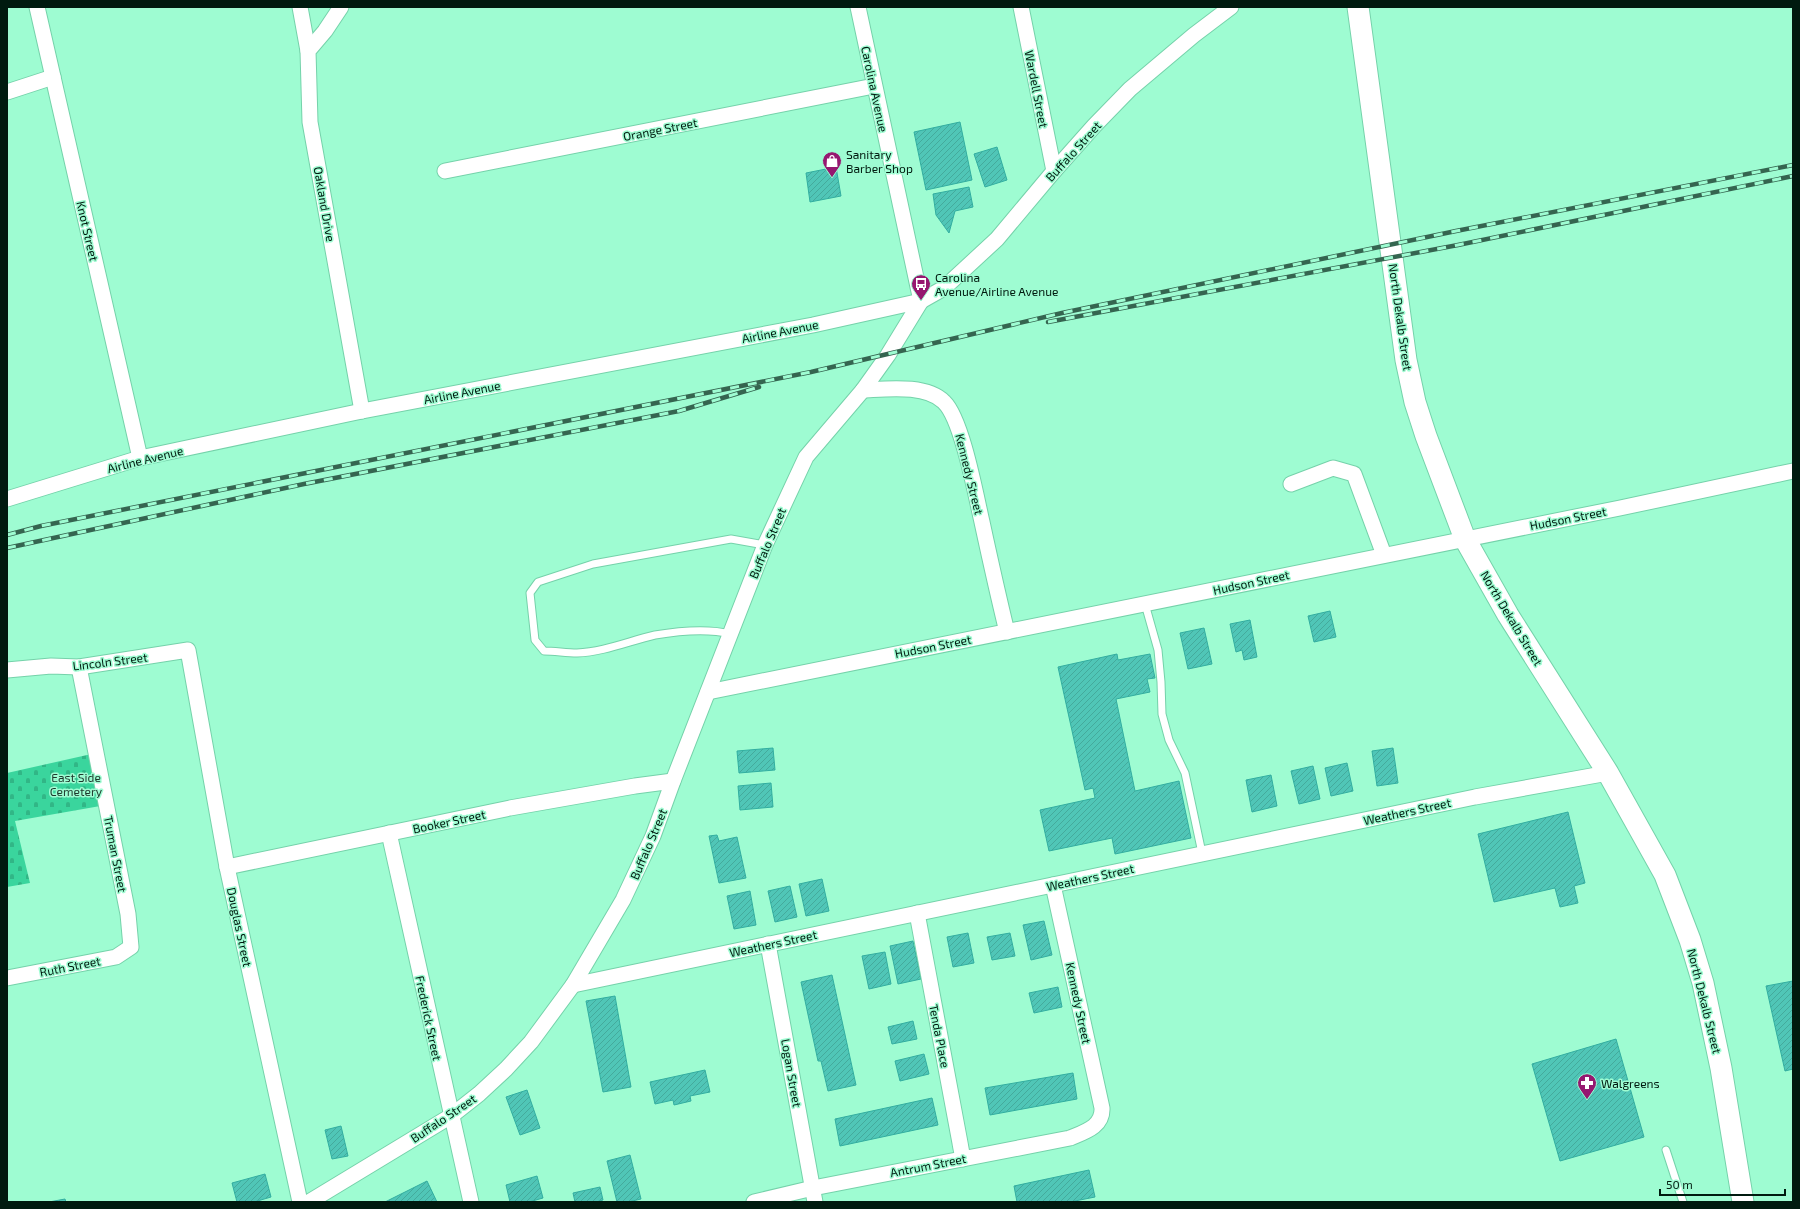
<svg xmlns="http://www.w3.org/2000/svg" width="1800" height="1209" viewBox="0 0 1800 1209" font-family="'Exo 2',sans-serif">
<style>
.cemetery{fill:url(#cemetery-stones)}
.building{fill:url(#building-hatch);stroke:#32aea0}
.lines{fill:none;stroke-linecap:round;stroke-linejoin:round}
.lane-casing{stroke:#75d2aa;stroke-width:9}
.street-casing{stroke:#75d2aa;stroke-width:17}
.secondary-casing{stroke:#75d2aa;stroke-width:23}
.lane{stroke:#fff;stroke-width:7}
.street{stroke:#fff;stroke-width:15}
.secondary{stroke:#fff;stroke-width:21}
.rail-casing{stroke:#356550;stroke-width:4.5}
.rail{stroke:#9efcd2;stroke-width:3;stroke-dasharray:9;stroke-linecap:butt}
.labels{text-anchor:middle;dominant-baseline:central;stroke-width:3;stroke-linejoin:round;paint-order:stroke}
.street-label{font-size:12px;fill:#001a0f;stroke:#9efcd2}
.poi-label{font-size:12px;fill:#001a0f;stroke:#9efcd2;text-anchor:start}
.park-label{font-size:12px;fill:#1d362b;stroke:#9efcd2}
</style>
<defs>
<pattern id="cemetery-stones" width="16" height="16" patternUnits="userSpaceOnUse"><rect width="16" height="16" fill="#3ad59d"/><path d="M2 7V4a2 2 0 0 1 4 0v3zM10 15v-3a2 2 0 0 1 4 0v3z" fill="#31b686"/></pattern>
<pattern id="building-hatch" width="6" height="6" patternUnits="userSpaceOnUse"><rect width="6" height="6" fill="#50c6b7"/><path d="M-1 1l2-2M0 6l6-6M5 7l2-2" fill="none" stroke="#44aa9c"/></pattern>
</defs>
<rect width="100%" height="100%" fill="#9efcd2"/>
<polygon class="cemetery" points="96,753 106,805 15,821 30,883 7,887 7,773"/>
<g class="building">
<polygon points="960,122 972,180 926,190 914,132"/>
<polygon points="997,147 1007,180 985,187 974,154"/>
<polygon points="836,167 841,196 810,202 806,173"/>
<polygon points="969,187 973,207 955,211 949,233 936,215 933,194"/>
<polygon points="1330,611 1336,637 1314,642 1308,616"/>
<polygon points="1250,620 1257,657 1244,660 1242,650 1236,652 1230,624"/>
<polygon points="1204,628 1212,664 1188,669 1180,633"/>
<polygon points="1117,654 1118,660 1150,654 1155,678 1147,679 1150,692 1116,699 1135,791 1179,781 1191,838 1115,854 1112,838 1049,851 1040,810 1095,798 1093,788 1085,790 1058,667"/>
<polygon points="773,748 775,770 739,773 737,751"/>
<polygon points="1393,748 1398,783 1377,786 1372,751"/>
<polygon points="1347,763 1353,791 1331,796 1325,768"/>
<polygon points="1313,766 1320,799 1299,804 1291,771"/>
<polygon points="1271,775 1277,806 1252,812 1246,780"/>
<polygon points="771,783 773,807 740,810 738,786"/>
<polygon points="1568,812 1585,883 1574,886 1578,903 1560,907 1555,888 1494,902 1478,834"/>
<polygon points="717,835 719,841 737,837 746,878 719,883 709,836"/>
<polygon points="822,879 829,911 806,916 799,884"/>
<polygon points="790,886 797,917 775,922 768,891"/>
<polygon points="750,891 756,925 734,929 727,896"/>
<polygon points="1044,921 1052,955 1031,960 1023,925"/>
<polygon points="968,933 974,963 953,967 947,937"/>
<polygon points="1010,933 1015,956 992,960 987,937"/>
<polygon points="913,941 921,979 898,984 890,946"/>
<polygon points="885,952 891,984 869,989 862,956"/>
<polygon points="832,975 856,1085 828,1091 821,1061 818,1061 801,982"/>
<polygon points="1793,981 1793,1069 1785,1071 1766,986"/>
<polygon points="1058,987 1062,1007 1034,1013 1029,993"/>
<polygon points="615,996 631,1087 603,1092 586,1001"/>
<polygon points="913,1021 917,1039 892,1044 888,1027"/>
<polygon points="1616,1039 1644,1137 1560,1161 1532,1064"/>
<polygon points="924,1054 929,1074 900,1081 895,1061"/>
<polygon points="705,1070 710,1092 690,1096 691,1101 674,1105 673,1100 655,1104 650,1082"/>
<polygon points="1073,1073 1077,1099 990,1115 985,1088"/>
<polygon points="527,1090 540,1128 520,1135 506,1097"/>
<polygon points="932,1098 938,1125 840,1146 835,1119"/>
<polygon points="341,1126 348,1156 332,1159 325,1130"/>
<polygon points="630,1155 641,1199 628,1202 617,1202 607,1161"/>
<polygon points="1089,1170 1095,1197 1070,1202 1017,1202 1014,1186"/>
<polygon points="265,1174 271,1197 254,1202 237,1202 232,1183"/>
<polygon points="537,1176 543,1198 529,1202 510,1202 506,1185"/>
<polygon points="427,1181 437,1202 385,1202"/>
<polygon points="600,1187 603,1200 596,1202 575,1202 573,1193"/>
<polygon points="65,1199 66,1202 49,1202"/>
</g>
<g class="lines">
<defs>
<g id="lane">
<polyline points="1145,604 1158,650 1161,682 1162,714 1169,740 1185,773 1202,853"/>
<path d="M731,634C707,628 678,631 655,635C629,641 604,652 577,653C566,653 555,651 544,651L535,640L530,593L538,582L593,564L731,539L765,545"/>
<polyline points="1666,1150 1683,1202"/>
</g>
<g id="street">
<polyline points="37,7 140,458"/>
<polyline points="300,7 308,51"/>
<polyline points="341,7 325,31 308,51 310,122 362,411"/>
<polyline points="1021,7 1054,171"/>
<polyline points="7,92 53,77"/>
<polyline points="445,171 874,86"/>
<path d="M863,390C887,389 926,384 944,402C962,419 976,496 982,522C990,559 998,595 1007,632"/>
<polyline points="1291,484 1333,468 1354,474 1384,555"/>
<polyline points="7,499 140,458 362,411 813,325 921,301 944,288 997,239 1054,171 1094,126 1130,89 1194,35 1231,7"/>
<polyline points="7,670 51,666 79,667 188,650 227,867 300,1202"/>
<polyline points="708,692 1620,508 1793,471"/>
<polyline points="389,833 471,1202"/>
<polyline points="227,867 510,808 635,786 673,781"/>
<polyline points="917,913 963,1159"/>
<polyline points="768,944 815,1202"/>
<polyline points="7,978 116,957 131,947 128,914 79,667"/>
<polyline points="573,985 1475,797 1608,773"/>
<polyline points="309,1202 451,1116 479,1094 506,1069 531,1042 573,985 623,900 653,836 673,781 765,545 806,457 863,390 888,355 921,301 858,7"/>
<path d="M754,1202L813,1188L1070,1138C1084,1132 1103,1127 1102,1108L1053,885"/>
</g>
<polyline id="secondary" points="1358,7 1406,360 1415,402 1426,436 1465,539 1508,615 1608,773 1665,875 1690,940 1703,983 1721,1068 1743,1202"/>
</defs>
<use href="#lane" class="lane-casing"/>
<use href="#street" class="street-casing"/>
<use href="#secondary" class="secondary-casing"/>
<use href="#lane" class="lane"/>
<use href="#street" class="street"/>
<use href="#secondary" class="secondary"/>
<defs>
<g id="rail">
<polyline points="1048,322 1458,245 1793,176"/>
<polyline points="7,535 41,526 811,372 1062,313 1456,231 1793,165"/>
<polyline points="7,548 304,484 679,411 759,387"/>
</g>
</defs>
<use href="#rail" class="rail-casing"/>
<use href="#rail" class="rail"/>
</g>
<defs>
<symbol id="shop-pin" viewBox="-11 -11 22 30"><path d="M0 17L-7.5 6A9.5 9.5 0 1 1 7.5 6Z" fill="#961770" stroke="#9efcd2"/><path d="M-5-2.5h2.3a2.7 3.5 0 0 1 5.4 0H5L5.5 6h-11ZM-1.5-2.5h3a1.5 2.3 0 0 0-3 0Z" fill="#fff"/></symbol>
<symbol id="bus-pin" viewBox="-11 -11 22 30"><path d="M0 17L-7.5 6A9.5 9.5 0 1 1 7.5 6Z" fill="#961770" stroke="#9efcd2"/><path d="M-5-6H5V4H4V6H2V4H-2V6H-4V4H-5ZM-3.5-4V0h7V-4ZM-3.5 1.2v1.5H-2V1.2ZM2 1.2v1.5H3.5V1.2Z" fill="#fff"/></symbol>
<symbol id="pharmacy-pin" viewBox="-11 -11 22 30"><path d="M0 17L-7.5 6A9.5 9.5 0 1 1 7.5 6Z" fill="#961770" stroke="#9efcd2"/><path d="M-2-6h4v4h4v4h-4v4h-4v-4h-4v-4h4Z" fill="#fff"/></symbol>
</defs>
<g fill-rule="evenodd">
<use href="#shop-pin" x="821" y="150" width="22" height="30"/>
<use href="#bus-pin" x="910" y="273" width="22" height="30"/>
<use href="#pharmacy-pin" x="1576" y="1072" width="22" height="30"/>
</g>
<g class="labels">
<g class="street-label">
<text transform="translate(875 89) rotate(78)">Carolina Avenue</text>
<text transform="translate(1037 89) rotate(79)">Wardell Street</text>
<text transform="translate(660 129) rotate(-11)">Orange Street</text>
<text transform="translate(1073 151) rotate(-48)">Buffalo Street</text>
<text transform="translate(325 204) rotate(80)">Oakland Drive</text>
<text transform="translate(88 231) rotate(77)">Knot Street</text>
<text transform="translate(1401 317) rotate(82)">North Dekalb Street</text>
<text transform="translate(780 331) rotate(-11)">Airline Avenue</text>
<text transform="translate(462 392) rotate(-11)">Airline Avenue</text>
<text transform="translate(145 459) rotate(-14)">Airline Avenue</text>
<text transform="translate(970 474) rotate(76)">Kennedy Street</text>
<text transform="translate(1568 518) rotate(-11)">Hudson Street</text>
<text transform="translate(767 543) rotate(-67)">Buffalo Street</text>
<text transform="translate(1251 582) rotate(-12)">Hudson Street</text>
<text transform="translate(1512 618) rotate(59)">North Dekalb Street</text>
<text transform="translate(933 646) rotate(-11)">Hudson Street</text>
<text transform="translate(110 661) rotate(-7)">Lincoln Street</text>
<text transform="translate(1407 811) rotate(-12)">Weathers Street</text>
<text transform="translate(449 821) rotate(-12)">Booker Street</text>
<text transform="translate(648 844) rotate(-67)">Buffalo Street</text>
<text transform="translate(116 854) rotate(79)">Truman Street</text>
<text transform="translate(1090 877) rotate(-12)">Weathers Street</text>
<text transform="translate(240 927) rotate(78)">Douglas Street</text>
<text transform="translate(773 943) rotate(-12)">Weathers Street</text>
<text transform="translate(70 966) rotate(-11)">Ruth Street</text>
<text transform="translate(1705 1001) rotate(76)">North Dekalb Street</text>
<text transform="translate(1079 1003) rotate(78)">Kennedy Street</text>
<text transform="translate(429 1018) rotate(78)">Frederick Street</text>
<text transform="translate(940 1036) rotate(79)">Tenda Place</text>
<text transform="translate(792 1073) rotate(80)">Logan Street</text>
<text transform="translate(443 1118) rotate(-34)">Buffalo Street</text>
<text transform="translate(928 1165) rotate(-11)">Antrum Street</text>
</g>
<g class="poi-label">
<text x="846" y="154">Sanitary<tspan x="846" dy="14">Barber Shop</tspan></text>
<text x="935" y="277">Carolina<tspan x="935" dy="14">Avenue/Airline Avenue</tspan></text>
<text x="1601" y="1083">Walgreens</text>
</g>
<g class="park-label">
<text x="76" y="777">East Side<tspan x="76" dy="14">Cemetery</tspan></text>
</g>
</g>
<rect width="1800" height="1209" fill="none" stroke="#001a0f" stroke-width="16"/>
<path d="M1660 1189v6h125v-6" fill="none" stroke="#001a0f" stroke-width="2"/>
<text x="1666" y="1189" font-size="12" fill="#001a0f" stroke="#9efcd2" stroke-width="3" paint-order="stroke">50 m</text>
</svg>
